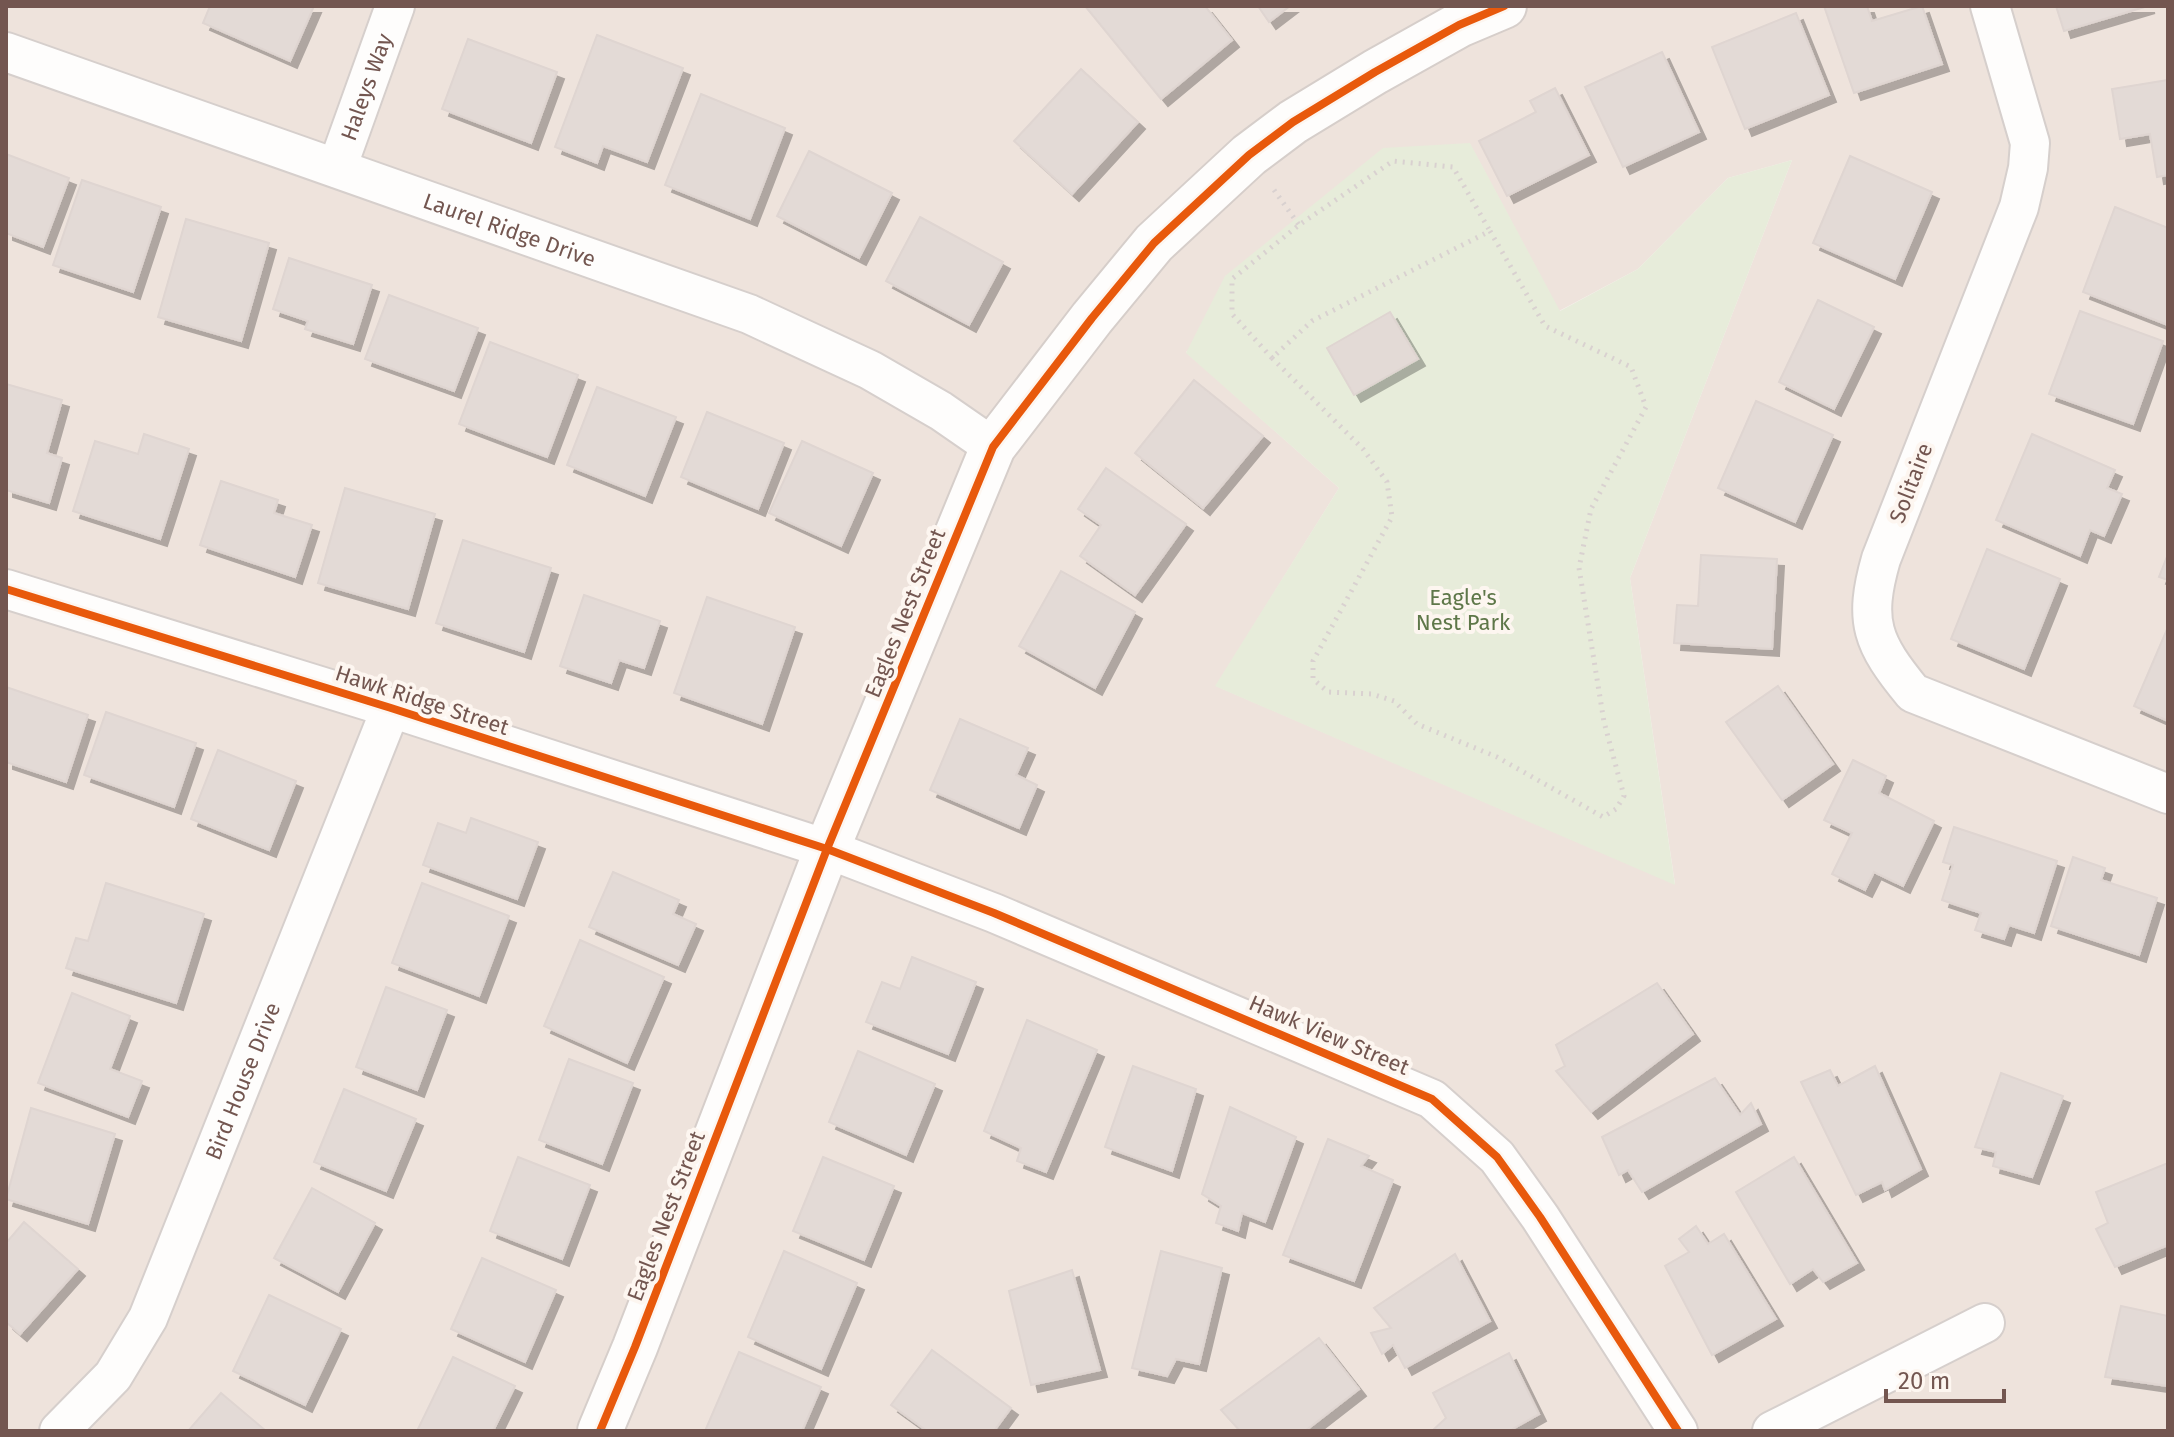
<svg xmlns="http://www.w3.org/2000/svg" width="2174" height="1437" viewBox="0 0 2174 1437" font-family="'Fira Sans',sans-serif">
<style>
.residential{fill:#eee3dc;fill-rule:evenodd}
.green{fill:#e7ecda}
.building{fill:#e3dad6;stroke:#dfd5d1;stroke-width:2;filter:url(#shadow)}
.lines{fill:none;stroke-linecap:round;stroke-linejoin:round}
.street-casing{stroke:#d6cfcc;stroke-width:42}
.secondary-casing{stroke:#d6ceca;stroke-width:48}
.path{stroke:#d9d1d0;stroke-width:5;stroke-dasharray:2 6;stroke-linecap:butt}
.street{stroke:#fefdfc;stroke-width:38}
.secondary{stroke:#fefdfc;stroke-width:44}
.cycleway-casing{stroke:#fdf6f0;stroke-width:13}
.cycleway{stroke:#e8590c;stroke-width:8}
.labels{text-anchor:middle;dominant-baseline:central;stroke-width:8;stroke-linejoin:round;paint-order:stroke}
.street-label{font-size:22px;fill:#735650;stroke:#fdf6f0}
.park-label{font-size:22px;fill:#5e7749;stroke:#fdf6f0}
</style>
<defs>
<filter id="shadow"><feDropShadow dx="7" dy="7" stdDeviation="0" flood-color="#0004"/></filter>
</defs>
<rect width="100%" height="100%" fill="#f6f2ee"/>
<path class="residential" d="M6,6H2168V1431H6ZM1470,144L1559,311L1638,269L1728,178L1792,160L1630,578L1675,884L1216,686L1339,488L1186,352Z"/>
<polygon class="green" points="1470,143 1560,311 1638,269 1728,178 1792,160 1630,578 1675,885 1215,686 1339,488 1186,353 1225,276 1383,148"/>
<g class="building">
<polygon points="210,6 314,6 290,61 203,23"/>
<polygon points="1085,6 1205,6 1232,40 1161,99"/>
<polygon points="1258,6 1290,6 1269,22"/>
<polygon points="1824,6 1867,6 1872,21 1922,6 1942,64 1854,93"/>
<polygon points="2056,6 2148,6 2064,31"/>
<polygon points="1796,13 1829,95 1745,129 1712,47"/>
<polygon points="597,35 683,68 647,162 603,146 597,163 555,147"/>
<polygon points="468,39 557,72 531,143 442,109"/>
<polygon points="1662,52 1699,132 1623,167 1585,87"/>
<polygon points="1081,69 1138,122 1072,194 1014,141"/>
<polygon points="2168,80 2168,175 2157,177 2150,134 2120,139 2112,89"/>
<polygon points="1555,88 1589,155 1507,196 1479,141 1536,112 1530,101"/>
<polygon points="701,94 785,128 750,219 665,185"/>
<polygon points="809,151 892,193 859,258 777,216"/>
<polygon points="6,154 69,178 43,247 6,233"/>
<polygon points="1850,156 1932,192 1895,279 1813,243"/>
<polygon points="82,180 161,207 133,292 53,265"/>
<polygon points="2115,207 2168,228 2168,325 2083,292"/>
<polygon points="920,217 1003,262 969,325 886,281"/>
<polygon points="186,219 269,243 241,341 158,317"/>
<polygon points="289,258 372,285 353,344 305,329 308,321 273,309"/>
<polygon points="389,295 478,328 454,391 365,359"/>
<polygon points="1818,300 1874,327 1834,409 1779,382"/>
<polygon points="2080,311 2163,341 2133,424 2049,394"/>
<polygon points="1390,312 1418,359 1354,395 1327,348"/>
<polygon points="490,342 578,375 547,457 459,424"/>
<polygon points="1194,380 1263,436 1203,508 1135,453"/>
<polygon points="6,384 62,400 47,453 62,458 49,503 6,490"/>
<polygon points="597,387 676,417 645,496 567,465"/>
<polygon points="1756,401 1833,435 1795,522 1718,488"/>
<polygon points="707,412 784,443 758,509 681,477"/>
<polygon points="144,434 189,449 160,539 73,511 95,441 138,454"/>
<polygon points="2032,434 2115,470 2107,488 2122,494 2104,536 2090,530 2080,556 1996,520"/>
<polygon points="802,441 873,473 841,546 769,513"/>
<polygon points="1106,468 1186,524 1135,595 1080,556 1101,525 1078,509"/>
<polygon points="221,481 278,500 274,513 312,525 295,577 200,545"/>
<polygon points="345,488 435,514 408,609 318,583"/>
<polygon points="463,540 551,568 524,652 436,623"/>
<polygon points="1987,549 2060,579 2024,669 1951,639"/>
<polygon points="2168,554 2168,580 2159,577"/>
<polygon points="1701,555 1777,559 1772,649 1674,643 1677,605 1698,606"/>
<polygon points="1061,571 1135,612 1095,688 1019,646"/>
<polygon points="584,595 660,621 644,668 619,660 611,683 560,666"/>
<polygon points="707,597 795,627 762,724 674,693"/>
<polygon points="2168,627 2168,721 2134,706"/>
<polygon points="1778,686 1833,764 1782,800 1726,722"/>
<polygon points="6,687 88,715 66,782 6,762"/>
<polygon points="106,712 196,743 174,807 84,775"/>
<polygon points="960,719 1028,748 1016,775 1037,785 1019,828 930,790"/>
<polygon points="218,750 296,781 269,850 191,819"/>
<polygon points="1853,760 1886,776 1879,793 1934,821 1903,886 1874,872 1865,890 1832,874 1852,833 1824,820"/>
<polygon points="471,818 538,842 517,899 423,865 438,823 466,833"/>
<polygon points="1954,827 2057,861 2034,933 2009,925 2004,939 1975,930 1981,913 1942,900 1953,865 1943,862"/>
<polygon points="2073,857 2105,868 2101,880 2157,898 2139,955 2051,926"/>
<polygon points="613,872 679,900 673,914 696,924 678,965 589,927"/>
<polygon points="106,883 204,914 176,1003 66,968 76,938 88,941"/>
<polygon points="422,883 509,916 479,996 392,963"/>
<polygon points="580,940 664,977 627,1063 544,1026"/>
<polygon points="912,957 976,982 948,1054 866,1022 882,982 900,989"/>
<polygon points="1657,983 1693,1034 1591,1112 1556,1071 1565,1066 1556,1045"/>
<polygon points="386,987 447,1010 417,1090 356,1067"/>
<polygon points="72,993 130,1016 110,1069 142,1081 128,1117 38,1083"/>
<polygon points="1027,1020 1097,1050 1046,1172 1017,1161 1021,1148 984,1131"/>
<polygon points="858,1051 935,1084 906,1155 829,1122"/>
<polygon points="569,1059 633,1083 602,1164 539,1140"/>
<polygon points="1133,1066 1196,1089 1172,1171 1105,1147"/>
<polygon points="1875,1066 1921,1169 1885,1190 1882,1182 1856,1195 1801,1082 1830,1070 1838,1086"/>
<polygon points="2001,1073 2063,1096 2032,1177 1993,1166 1996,1152 1975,1147"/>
<polygon points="1715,1078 1740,1115 1751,1103 1761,1124 1642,1192 1628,1170 1619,1175 1602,1137"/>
<polygon points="344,1089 416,1119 386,1191 314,1162"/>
<polygon points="1230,1107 1296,1137 1265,1222 1242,1213 1238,1231 1216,1223 1221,1206 1202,1194"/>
<polygon points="31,1108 115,1134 88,1224 6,1199"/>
<polygon points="1328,1139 1369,1156 1361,1166 1393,1180 1354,1281 1283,1255"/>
<polygon points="518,1157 590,1185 562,1259 490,1231"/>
<polygon points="823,1157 894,1186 864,1260 793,1231"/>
<polygon points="1794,1157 1857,1263 1823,1282 1813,1269 1790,1284 1736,1192"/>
<polygon points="2168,1163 2168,1245 2115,1267 2096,1229 2108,1223 2096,1192"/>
<polygon points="312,1188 375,1223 338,1292 274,1258"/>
<polygon points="24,1222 78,1269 20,1334 6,1322 6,1243"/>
<polygon points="1696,1226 1708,1244 1724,1234 1776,1319 1712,1355 1665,1266 1689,1252 1679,1239"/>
<polygon points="784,1251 857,1283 821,1369 748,1337"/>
<polygon points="1161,1251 1222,1268 1199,1364 1176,1359 1167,1376 1132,1368"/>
<polygon points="1455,1254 1490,1321 1405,1368 1393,1345 1382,1354 1371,1333 1391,1328 1374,1308"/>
<polygon points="482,1258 556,1290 525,1362 451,1329"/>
<polygon points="1072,1270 1100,1370 1031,1385 1009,1291"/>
<polygon points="269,1295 341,1329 305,1405 233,1371"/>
<polygon points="2121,1306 2168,1316 2168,1386 2105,1377"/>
<polygon points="1319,1338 1359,1389 1305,1431 1240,1431 1221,1410"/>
<polygon points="932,1350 1011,1408 994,1431 927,1431 891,1405"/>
<polygon points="739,1352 821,1387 802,1431 705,1431"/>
<polygon points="1509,1353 1539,1414 1509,1431 1432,1431 1446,1418 1433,1393"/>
<polygon points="453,1357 515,1386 493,1431 417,1431"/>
<polygon points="221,1393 266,1431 188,1431"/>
</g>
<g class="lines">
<defs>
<g id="street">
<path d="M1990,6L2030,143L2028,168L2019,207L1881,559C1863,622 1872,643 1913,693L2168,794"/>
<path id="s1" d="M6,52L749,314L870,370L941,411L993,447"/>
<path id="s2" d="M337,168L395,6"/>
<polyline points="6,589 391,708 827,849 994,913 1432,1099 1497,1157 1540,1217 1678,1431"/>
<path id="s3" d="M59,1431L113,1376L148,1318L391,708"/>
<polyline points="1772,1431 1985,1323"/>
</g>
<polyline id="secondary" points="600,1431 635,1347 827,849 993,447 1092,318 1154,243 1249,155 1293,122 1375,72 1459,25 1504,6"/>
</defs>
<use href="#street" class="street-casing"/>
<use href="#secondary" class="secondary-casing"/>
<g class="path">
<polyline points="1274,190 1299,225"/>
<polygon points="1490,231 1545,326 1631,367 1646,407 1591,509 1579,568 1604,722 1624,796 1616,809 1603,817 1497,757 1417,724 1394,701 1372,694 1328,692 1313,679 1313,661 1392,517 1387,482 1363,449 1272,358 1312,321"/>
<polyline points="1272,358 1232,314 1232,279 1299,225 1393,161 1453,167 1490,231"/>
</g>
<use href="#street" class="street"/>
<use href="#secondary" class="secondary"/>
<defs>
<g id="cycleway">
<polyline points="6,589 391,708 827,849 994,913 1432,1099 1497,1157 1540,1217 1678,1431"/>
<polyline points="600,1431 635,1347 827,849 993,447 1092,318 1154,243 1249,155 1293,122 1375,72 1459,25 1504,6"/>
</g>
</defs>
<use href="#cycleway" class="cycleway-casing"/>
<use href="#cycleway" class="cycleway"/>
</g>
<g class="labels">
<g class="street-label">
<text stroke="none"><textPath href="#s2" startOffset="86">Haleys Way</textPath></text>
<text stroke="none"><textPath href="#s1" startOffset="534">Laurel Ridge Drive</textPath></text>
<text transform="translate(1911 483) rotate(-69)">Solitaire</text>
<text transform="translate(905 613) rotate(-68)">Eagles Nest Street</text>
<text transform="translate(422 700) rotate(18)">Hawk Ridge Street</text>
<text transform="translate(1329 1035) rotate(23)">Hawk View Street</text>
<text stroke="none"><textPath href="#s3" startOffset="400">Bird House Drive</textPath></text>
<text transform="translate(666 1216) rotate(-69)">Eagles Nest Street</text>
</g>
<g class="park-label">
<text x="1463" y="597">Eagle's<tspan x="1463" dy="25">Nest Park</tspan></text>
</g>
</g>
<rect width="2174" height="1437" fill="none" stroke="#735650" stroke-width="16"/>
<path d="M1886 1389v12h118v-12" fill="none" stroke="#735650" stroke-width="4"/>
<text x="1898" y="1389" font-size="24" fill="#735650" stroke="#fdf6f0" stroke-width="6" paint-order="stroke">20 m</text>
</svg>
